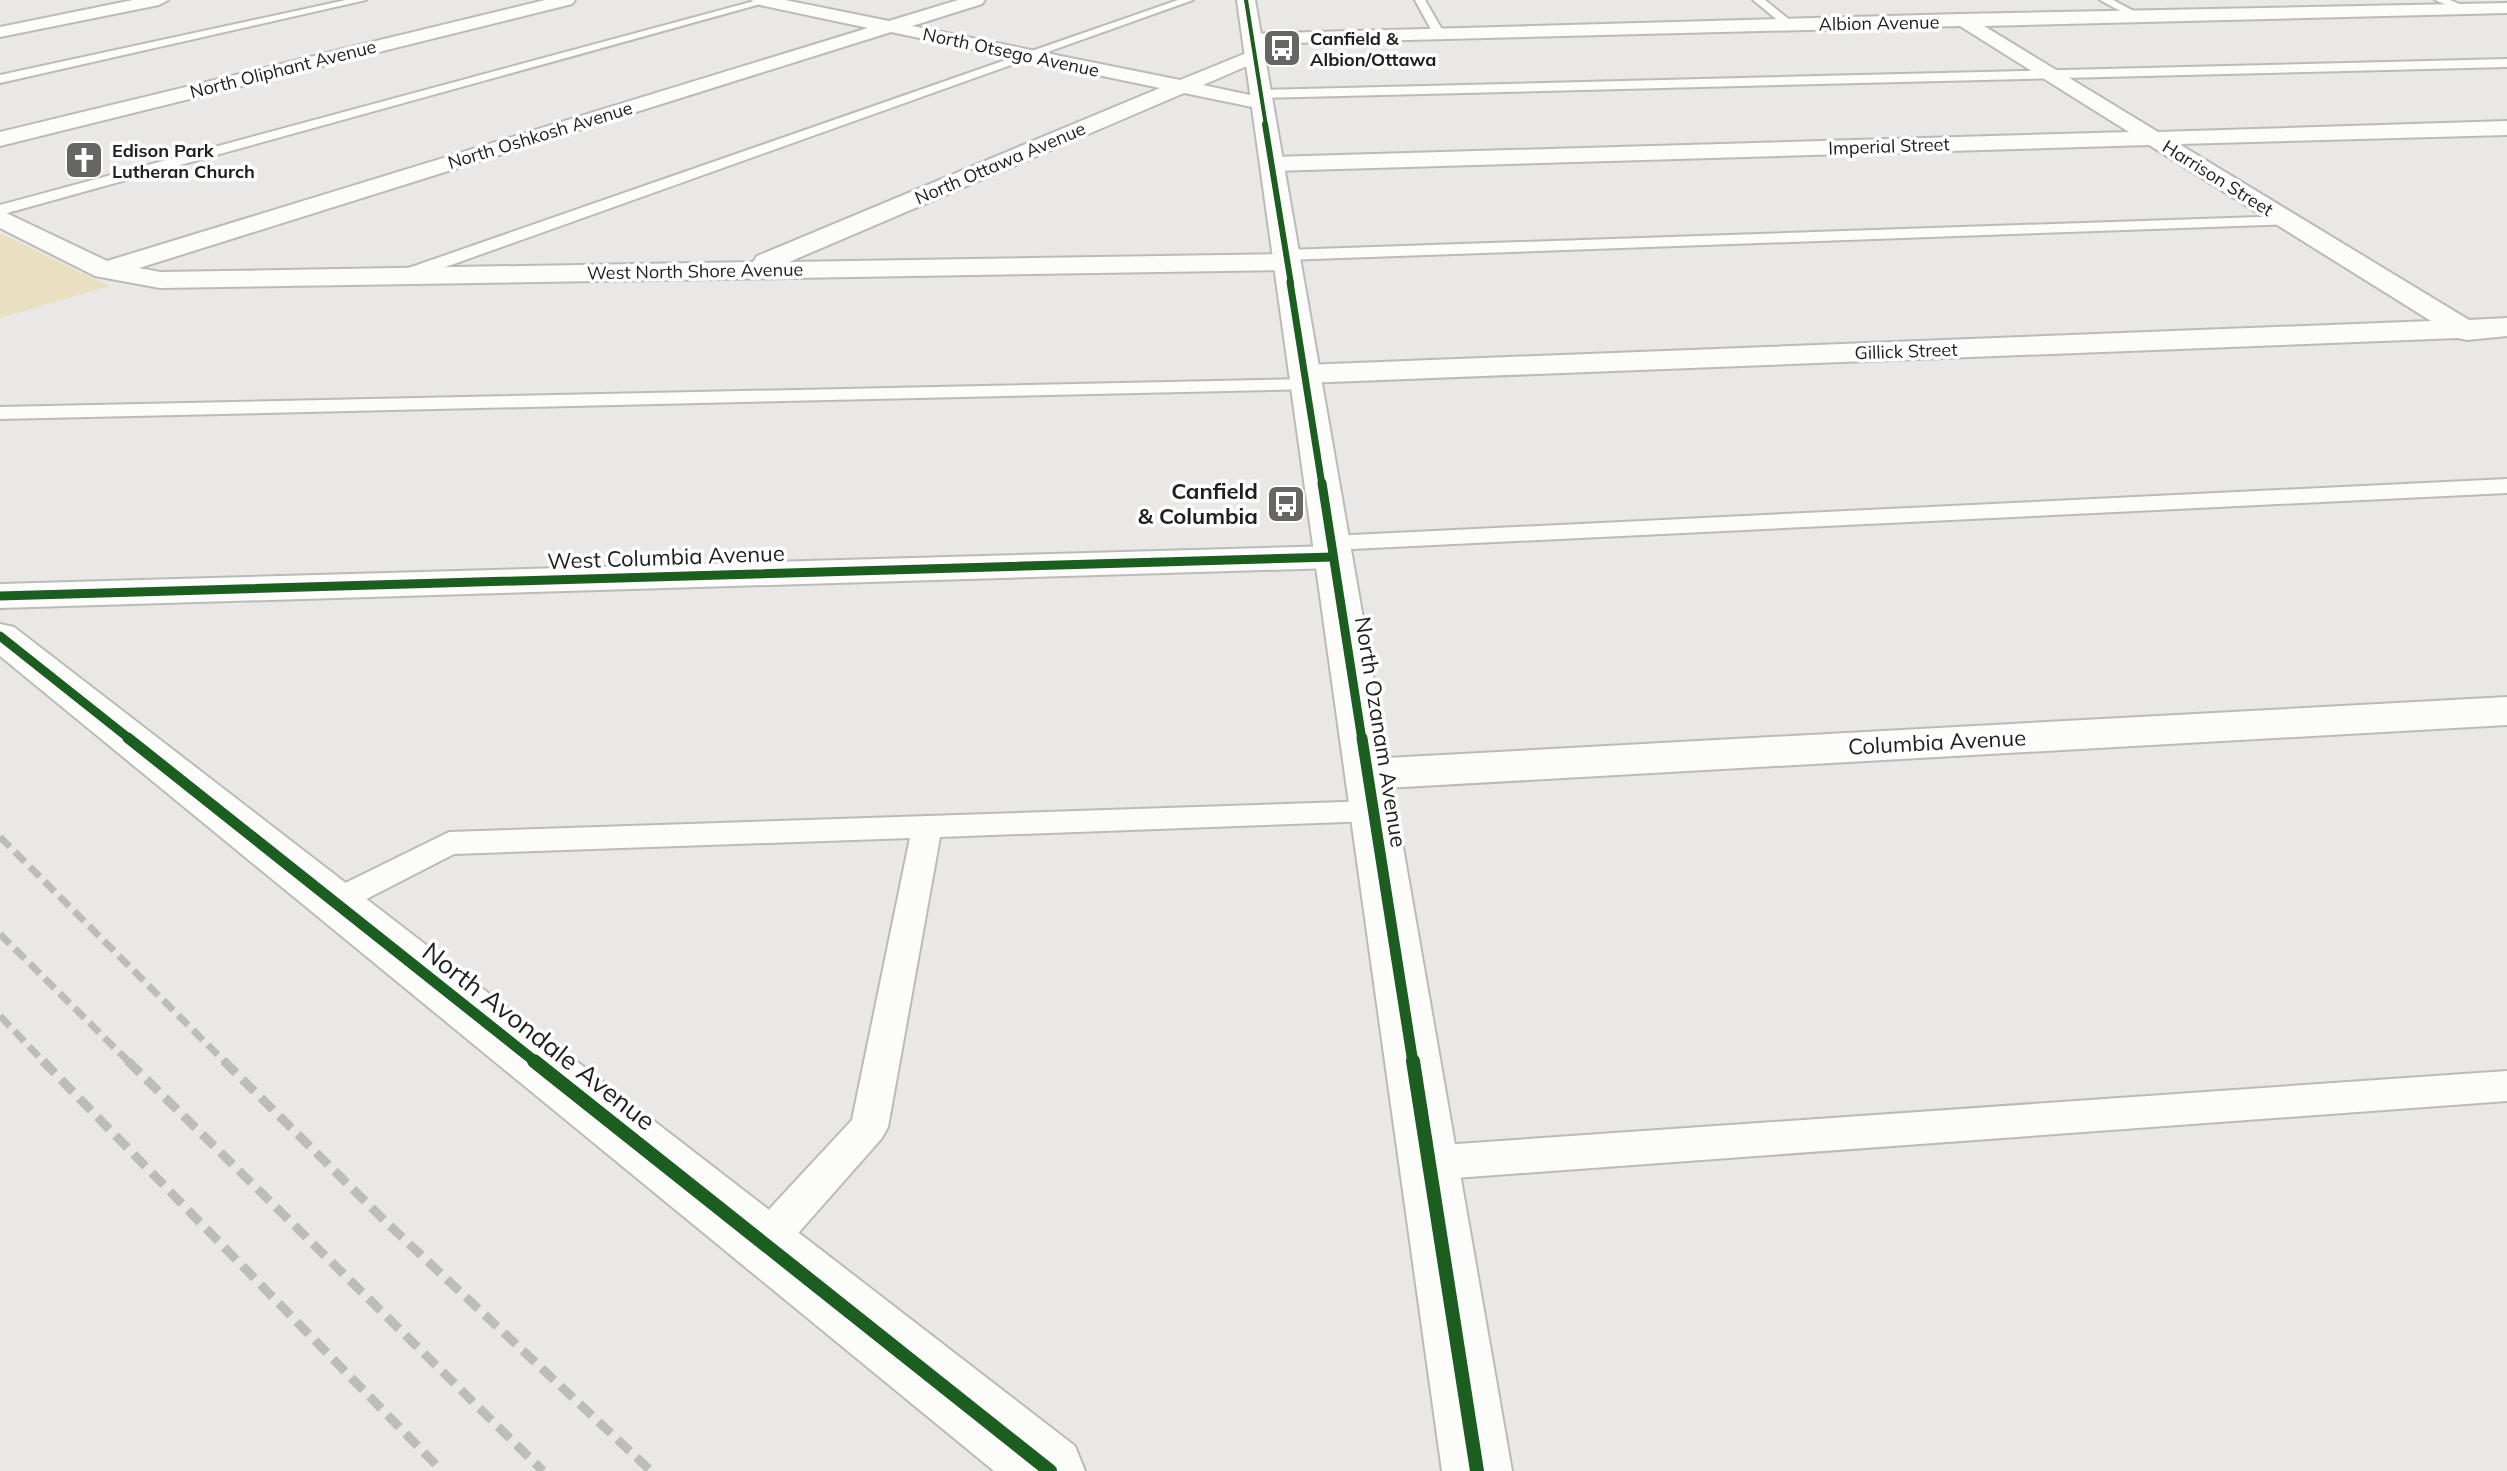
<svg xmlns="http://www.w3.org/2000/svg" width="2507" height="1471" viewBox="0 0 2507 1471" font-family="Mulish,sans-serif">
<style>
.green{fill:#eadfc1}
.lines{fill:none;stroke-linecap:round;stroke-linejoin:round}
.lane-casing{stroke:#bbbab9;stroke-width:4}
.street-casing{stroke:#bbbab9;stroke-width:4}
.secondary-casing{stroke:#bbbab9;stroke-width:4}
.lane{fill:#fcfcfb;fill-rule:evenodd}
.street{fill:#fcfcfb;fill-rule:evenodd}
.secondary{fill:#fcfcfb;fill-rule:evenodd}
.rail-far1{stroke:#bcbcbb;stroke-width:7;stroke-dasharray:14 7;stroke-linecap:butt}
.rail{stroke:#bcbcbb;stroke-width:9;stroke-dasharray:17 9;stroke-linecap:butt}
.cycleway-far5-casing{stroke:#fff;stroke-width:6}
.cycleway-far4-casing{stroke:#fff;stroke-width:9}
.cycleway-far3-casing{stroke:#fff;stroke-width:11}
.cycleway-far2-casing{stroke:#fff;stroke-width:13}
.cycleway-far1-casing{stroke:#fff;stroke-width:16}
.cycleway-casing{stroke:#fff;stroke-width:19}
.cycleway-far5{stroke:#1b5e20;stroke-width:4}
.cycleway-far4{stroke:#1b5e20;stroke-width:6}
.cycleway-far3{stroke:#1b5e20;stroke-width:7}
.cycleway-far2{stroke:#1b5e20;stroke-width:9}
.cycleway-far1{stroke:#1b5e20;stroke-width:11}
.cycleway{stroke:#1b5e20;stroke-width:14}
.labels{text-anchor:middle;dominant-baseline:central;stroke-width:7;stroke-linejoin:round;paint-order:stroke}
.far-street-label{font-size:18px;fill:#21201f;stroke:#fff}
.far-poi-label{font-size:18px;font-weight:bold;fill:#21201f;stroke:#fff;text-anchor:start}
.poi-label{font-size:22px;font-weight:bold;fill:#21201f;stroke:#fff;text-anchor:end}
.street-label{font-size:22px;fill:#21201f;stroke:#fff}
.near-street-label{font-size:26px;fill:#21201f;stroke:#fff}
</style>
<rect width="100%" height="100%" fill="#e9e8e7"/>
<polygon class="green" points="0,233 109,286 0,318"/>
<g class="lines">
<defs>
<g id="lane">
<polygon points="346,0 366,0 0,83 0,75"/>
<polygon points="758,0 775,0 0,215 0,205"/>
<polygon points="1178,0 1193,0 409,280 397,280 394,276 397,272"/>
<polygon points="1415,0 1425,0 1444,33 1442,35 1434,35"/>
<polygon points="1753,0 1765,0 1796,25 1786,27"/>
<polygon points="2100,0 2113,0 2145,17 2135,19"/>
<polygon points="2435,0 2450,0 2471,9 2461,11"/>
<polygon points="2507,59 2507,67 1260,98 1253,94 1260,90"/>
<polygon points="2288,216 2296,221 2294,224 1286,260 1278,255 1286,250"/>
<polygon points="1306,379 1313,381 1316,385 1313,389 0,419 0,407"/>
<polygon points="2507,479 2507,493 1331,550 1323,548 1319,543 1323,538 1331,536"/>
<polygon points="1373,801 1384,804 1388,811 1384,818 1373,821 940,837 888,1127 882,1138 778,1256 764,1262 750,1256 744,1243 750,1230 852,1120 910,838 454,854 345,910 334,914 323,910 318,902 323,894 449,832"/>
<polygon points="2507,1071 2507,1101 1428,1180 1415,1175 1409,1163 1415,1151 1428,1146"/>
</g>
<g id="street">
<polygon points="133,0 168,0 159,5 0,37 0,27"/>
<polygon points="545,0 575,0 572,4 0,146 0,132"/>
<path d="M751,0H785L889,21L958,0H985L982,4L912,26L1180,80L1254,50L1261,52L1264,56L1261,60L1203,85L1269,99L1272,103L1262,109L1184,93L789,262L1287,254L1296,256L1300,262L1296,268L1287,270L160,288L95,276L0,228V210L107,261L868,28L760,5ZM891,32L1160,88L757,256L753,262L160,272L139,268Z"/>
<polygon points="2507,3 2507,13 1984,26 2158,132 2507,121 2507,135 2179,144 2469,320 2507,318 2507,336 2467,340 2458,338 1305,383 1294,381 1290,374 1294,367 1305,365 2431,321 2149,145 1272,171 1264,169 1260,164 1264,159 1272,157 2129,132 1960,26 1252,44 1243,38 1245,34 1960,14"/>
<polygon points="1333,546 1346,549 1352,557 1346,565 1333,568 0,608 0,584"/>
<polygon points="0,624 14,627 1075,1446 1085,1471 994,1471 0,656"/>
<polygon points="2507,697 2507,725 1368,789 1352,785 1345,774 1352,763 1368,759"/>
</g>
<polygon id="secondary" points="1237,0 1255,0 1512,1471 1442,1471"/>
</defs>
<use href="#lane" class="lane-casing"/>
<use href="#street" class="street-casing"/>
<use href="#secondary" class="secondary-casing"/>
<use href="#lane" class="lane"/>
<use href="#street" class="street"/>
<use href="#secondary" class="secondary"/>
<g class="rail-far1">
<polyline points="0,837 226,1063"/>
<polyline points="0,934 130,1063"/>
<polyline points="0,1016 45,1063"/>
</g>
<g class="rail">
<polyline points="43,1061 442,1471"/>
<polyline points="128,1061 543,1471"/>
<polyline points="224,1061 387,1223 651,1471"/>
</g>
<defs>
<polyline id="cycleway-far5" points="1246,0 1266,126"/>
<polyline id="cycleway-far4" points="1265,124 1291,284"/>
<polyline id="cycleway-far3" points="1290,282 1322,485"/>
<g id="cycleway-far2">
<polyline points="1322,483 1362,740"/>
<polyline points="0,596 1333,557"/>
<polyline points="0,636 131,740"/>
</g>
<g id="cycleway-far1">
<polyline points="128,738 537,1063"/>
<polyline points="1362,738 1413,1063"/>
</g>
<g id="cycleway">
<polyline points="534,1061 1050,1471"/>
<polyline points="1413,1061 1477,1471"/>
</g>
</defs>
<use href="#cycleway-far5" class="cycleway-far5-casing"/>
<use href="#cycleway-far4" class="cycleway-far4-casing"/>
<use href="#cycleway-far3" class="cycleway-far3-casing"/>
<use href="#cycleway-far2" class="cycleway-far2-casing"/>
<use href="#cycleway-far1" class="cycleway-far1-casing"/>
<use href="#cycleway" class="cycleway-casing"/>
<use href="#cycleway-far5" class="cycleway-far5"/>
<use href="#cycleway-far4" class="cycleway-far4"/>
<use href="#cycleway-far3" class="cycleway-far3"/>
<use href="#cycleway-far2" class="cycleway-far2"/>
<use href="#cycleway-far1" class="cycleway-far1"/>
<use href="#cycleway" class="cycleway"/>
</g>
<defs>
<symbol id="bus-square" viewBox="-11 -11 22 22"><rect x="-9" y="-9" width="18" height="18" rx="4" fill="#676665" stroke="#fff"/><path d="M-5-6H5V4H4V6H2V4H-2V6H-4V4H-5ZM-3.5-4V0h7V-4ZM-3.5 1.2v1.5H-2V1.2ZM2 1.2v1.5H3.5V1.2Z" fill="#fff"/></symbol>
<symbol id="church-square" viewBox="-11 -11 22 22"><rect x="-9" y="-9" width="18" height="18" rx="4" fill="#676665" stroke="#fff"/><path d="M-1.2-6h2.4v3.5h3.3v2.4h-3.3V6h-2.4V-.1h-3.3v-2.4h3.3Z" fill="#fff"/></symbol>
</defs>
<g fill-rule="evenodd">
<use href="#bus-square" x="1260" y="26" width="44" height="44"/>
<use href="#church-square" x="62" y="138" width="44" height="44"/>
<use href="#bus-square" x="1264" y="482" width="44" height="44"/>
</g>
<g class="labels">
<g class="far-street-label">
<text transform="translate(1879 23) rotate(-1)">Albion Avenue</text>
<text transform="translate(1011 52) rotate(12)">North Otsego Avenue</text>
<text transform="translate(283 69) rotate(-14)">North Oliphant Avenue</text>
<text transform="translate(540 135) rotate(-17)">North Oshkosh Avenue</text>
<text transform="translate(1889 146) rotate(-2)">Imperial Street</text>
<text transform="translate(1000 163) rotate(-23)">North Ottawa Avenue</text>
<text transform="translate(2218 178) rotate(32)">Harrison Street</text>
<text transform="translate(695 271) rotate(-1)">West North Shore Avenue</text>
<text transform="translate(1906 351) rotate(-2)">Gillick Street</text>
</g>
<g class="far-poi-label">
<text x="1310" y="38">Canfield &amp;<tspan x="1310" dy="21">Albion/Ottawa</tspan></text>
<text x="112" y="150">Edison Park<tspan x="112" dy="21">Lutheran Church</tspan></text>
</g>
<g class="poi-label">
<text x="1258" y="491">Canfield<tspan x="1258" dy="25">&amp; Columbia</tspan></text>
</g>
<g class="street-label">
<text transform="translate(666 557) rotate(-2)">West Columbia Avenue</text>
<text transform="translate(1381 732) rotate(81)">North Ozanam Avenue</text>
<text transform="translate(1937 742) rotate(-3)">Columbia Avenue</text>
</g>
<g class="near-street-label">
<text transform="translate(539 1036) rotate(38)">North Avondale Avenue</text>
</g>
</g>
</svg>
